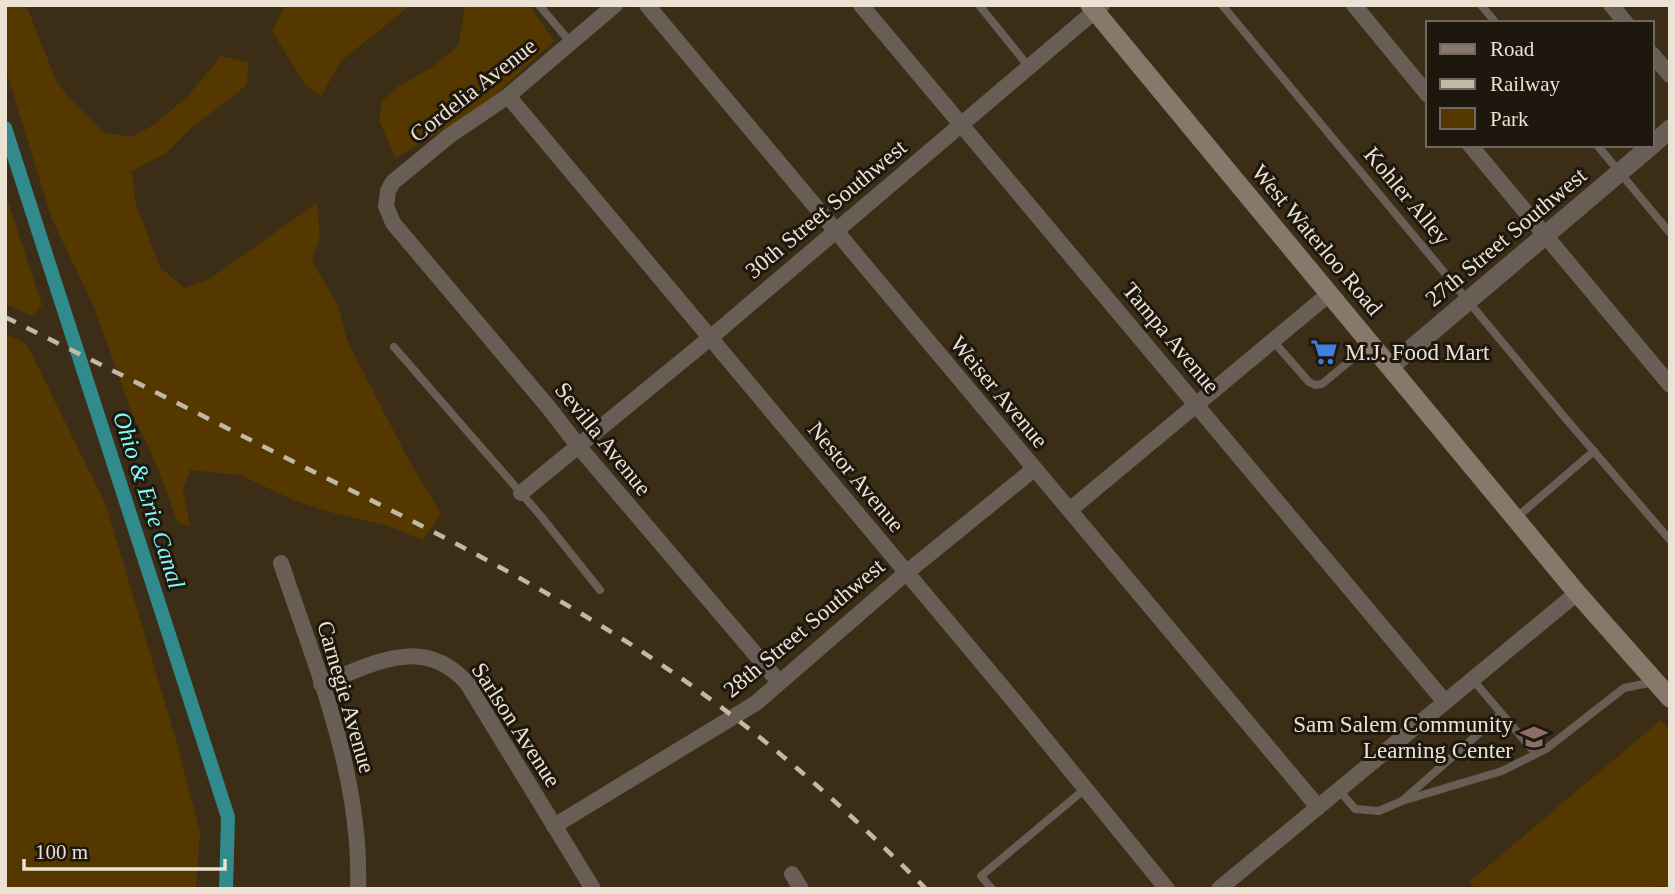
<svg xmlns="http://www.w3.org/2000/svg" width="1675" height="894" viewBox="0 0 1675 894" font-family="Georgia,serif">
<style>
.green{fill:#543800}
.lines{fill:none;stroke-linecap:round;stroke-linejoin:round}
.canal{stroke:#318a8c;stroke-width:14}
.service{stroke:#695e56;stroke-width:8}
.minor{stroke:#695e56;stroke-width:16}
.tertiary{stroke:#695e56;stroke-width:19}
.secondary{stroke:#88776b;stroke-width:19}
.rail{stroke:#c2b8a8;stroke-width:4.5;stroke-dasharray:12 12;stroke-linecap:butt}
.labels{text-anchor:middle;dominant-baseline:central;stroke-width:6;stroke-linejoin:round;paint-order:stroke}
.street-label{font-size:23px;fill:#ebe2d4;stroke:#1d170d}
.poi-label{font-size:23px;fill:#ebe2d4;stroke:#1d170d;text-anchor:start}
.water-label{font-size:24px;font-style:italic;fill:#7efcfe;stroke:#1d170d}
</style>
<rect width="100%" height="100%" fill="#3b2d16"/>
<g class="green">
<polygon points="5,5 26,5 56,80 69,98 103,132 131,137 152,126 188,96 221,56 248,62 247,85 190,129 166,153 132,171 135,201 160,267 184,288 209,279 317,203 320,236 312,262 338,305 348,342 408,459 441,514 423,540 382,524 340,515 293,500 240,475 190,470 183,490 190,526 178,523 155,461 131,411 94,307 51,217 5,66"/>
<polygon points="289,5 411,5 341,61 321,96 305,85 272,31 284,8"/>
<polygon points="465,5 529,5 554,41 482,107 395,158 379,120 382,102 397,87 434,66 459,45"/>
<polygon points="5,192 42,305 33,316 5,304"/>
<polygon points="5,334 26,343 106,505 177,743 200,833 196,889 5,889"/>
<polygon points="1661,720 1670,730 1670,889 1662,889 1658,885 1652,889 1476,889 1469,882"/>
</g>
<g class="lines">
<polyline class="canal" points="5,128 228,817 226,889"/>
<g class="service">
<polyline points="539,5 571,43"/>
<polyline points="979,5 1029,67"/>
<polyline points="1222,5 1566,419 1670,540"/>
<polyline points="1481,5 1496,23"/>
<polyline points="1597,145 1670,233"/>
<polyline points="1273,341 1309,382 1315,385 1322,384 1369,345"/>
<polyline points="394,347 540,515 600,590"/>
<polyline points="1516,518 1594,451"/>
<polyline points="1473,680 1536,754"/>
<polyline points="1339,790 1355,809 1379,811 1402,801 1501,714"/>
<polyline points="1402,801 1502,771 1546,749 1624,688 1654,682"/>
<polyline points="992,889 981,876 1086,788"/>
</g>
<g class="minor">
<polyline points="615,5 508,96 449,136 393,182 388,191 386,206 393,223 549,408 579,447 779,682"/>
<path d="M647,5C870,273 1096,539 1318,807"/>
<polyline points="861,5 1445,702"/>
<polyline points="1354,5 1428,95"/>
<polyline points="1611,5 1626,23"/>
<polyline points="1652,54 1670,75"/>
<polyline points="508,96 1014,701 1167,889"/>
<polyline points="1470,145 1670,385"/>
<polyline points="521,493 710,338 1102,5"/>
<polyline points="1071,509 1329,294"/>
<path d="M281,563C316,668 362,775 358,889"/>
<path d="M321,684C373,665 422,633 467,683L593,889"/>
<polyline points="554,826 756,703 906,573 1034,469"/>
<polyline points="792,874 801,889"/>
<polyline points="1219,889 1577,593"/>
</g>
<g class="tertiary">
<polyline points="1652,145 1670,129"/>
<polyline points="1391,366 1652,145"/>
</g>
<polyline class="secondary" points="1090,5 1577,593 1670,698"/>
<path class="rail" d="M5,317C108,368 211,420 314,472C432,530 549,589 659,663C756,728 844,806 926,889"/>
</g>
<defs>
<symbol id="supermarket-bare" viewBox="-9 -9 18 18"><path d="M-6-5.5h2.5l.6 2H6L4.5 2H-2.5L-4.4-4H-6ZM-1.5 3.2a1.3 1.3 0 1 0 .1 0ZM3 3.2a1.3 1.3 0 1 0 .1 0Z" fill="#3f7fe0" stroke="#1d170d" stroke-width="2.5" paint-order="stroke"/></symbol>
<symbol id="school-bare" viewBox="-9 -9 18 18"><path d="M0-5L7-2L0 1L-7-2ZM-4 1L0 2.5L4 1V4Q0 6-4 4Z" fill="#8d6e63" stroke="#1d170d" stroke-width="2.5" paint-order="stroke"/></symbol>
</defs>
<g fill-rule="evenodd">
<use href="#supermarket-bare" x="1305" y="333" width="38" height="38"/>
<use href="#school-bare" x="1515" y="718" width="38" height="38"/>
</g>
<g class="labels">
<g class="street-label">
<text transform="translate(473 90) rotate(-38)">Cordelia Avenue</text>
<text transform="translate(1407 196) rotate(50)">Kohler Alley</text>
<text transform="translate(826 209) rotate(-40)">30th Street Southwest</text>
<text transform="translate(1506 237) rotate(-40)">27th Street Southwest</text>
<text transform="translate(1317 240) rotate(50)">West Waterloo Road</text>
<text transform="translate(1171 338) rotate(50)">Tampa Avenue</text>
<text transform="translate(999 392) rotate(50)">Weiser Avenue</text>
<text transform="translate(603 439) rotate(51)">Sevilla Avenue</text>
<text transform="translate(856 477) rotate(50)">Nestor Avenue</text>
<text transform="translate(804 628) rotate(-40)">28th Street Southwest</text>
<text transform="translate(346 697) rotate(74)">Carnegie Avenue</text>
<text transform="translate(516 725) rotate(57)">Sarlson Avenue</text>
</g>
<g class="poi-label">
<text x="1345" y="352">M.J. Food Mart</text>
<text x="1513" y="724" text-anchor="end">Sam Salem Community<tspan x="1513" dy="26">Learning Center</tspan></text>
</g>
<g class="water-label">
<text transform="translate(149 500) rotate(72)">Ohio &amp; Erie Canal</text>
</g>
</g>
<rect width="1675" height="894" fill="none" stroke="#ebe2d4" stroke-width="14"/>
<rect x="1426" y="21" width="228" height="126" fill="#1d170d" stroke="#6f685d" stroke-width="2"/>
<rect x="1440" y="44" width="35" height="10" fill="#88776b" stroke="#6f685d" stroke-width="2"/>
<text x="1490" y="56" font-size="21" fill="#ebe2d4">Road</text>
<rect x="1440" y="79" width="35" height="10" fill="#c2b8a8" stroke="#6f685d" stroke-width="2"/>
<text x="1490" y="91" font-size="21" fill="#ebe2d4">Railway</text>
<rect x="1440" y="108" width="35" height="21" fill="#543800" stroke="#6f685d" stroke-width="2"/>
<text x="1490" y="126" font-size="21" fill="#ebe2d4">Park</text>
<path d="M24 859v10h201v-10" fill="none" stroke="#ebe2d4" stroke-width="3.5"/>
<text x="35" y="859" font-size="21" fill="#ebe2d4" stroke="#1d170d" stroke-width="5" paint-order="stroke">100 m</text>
</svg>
